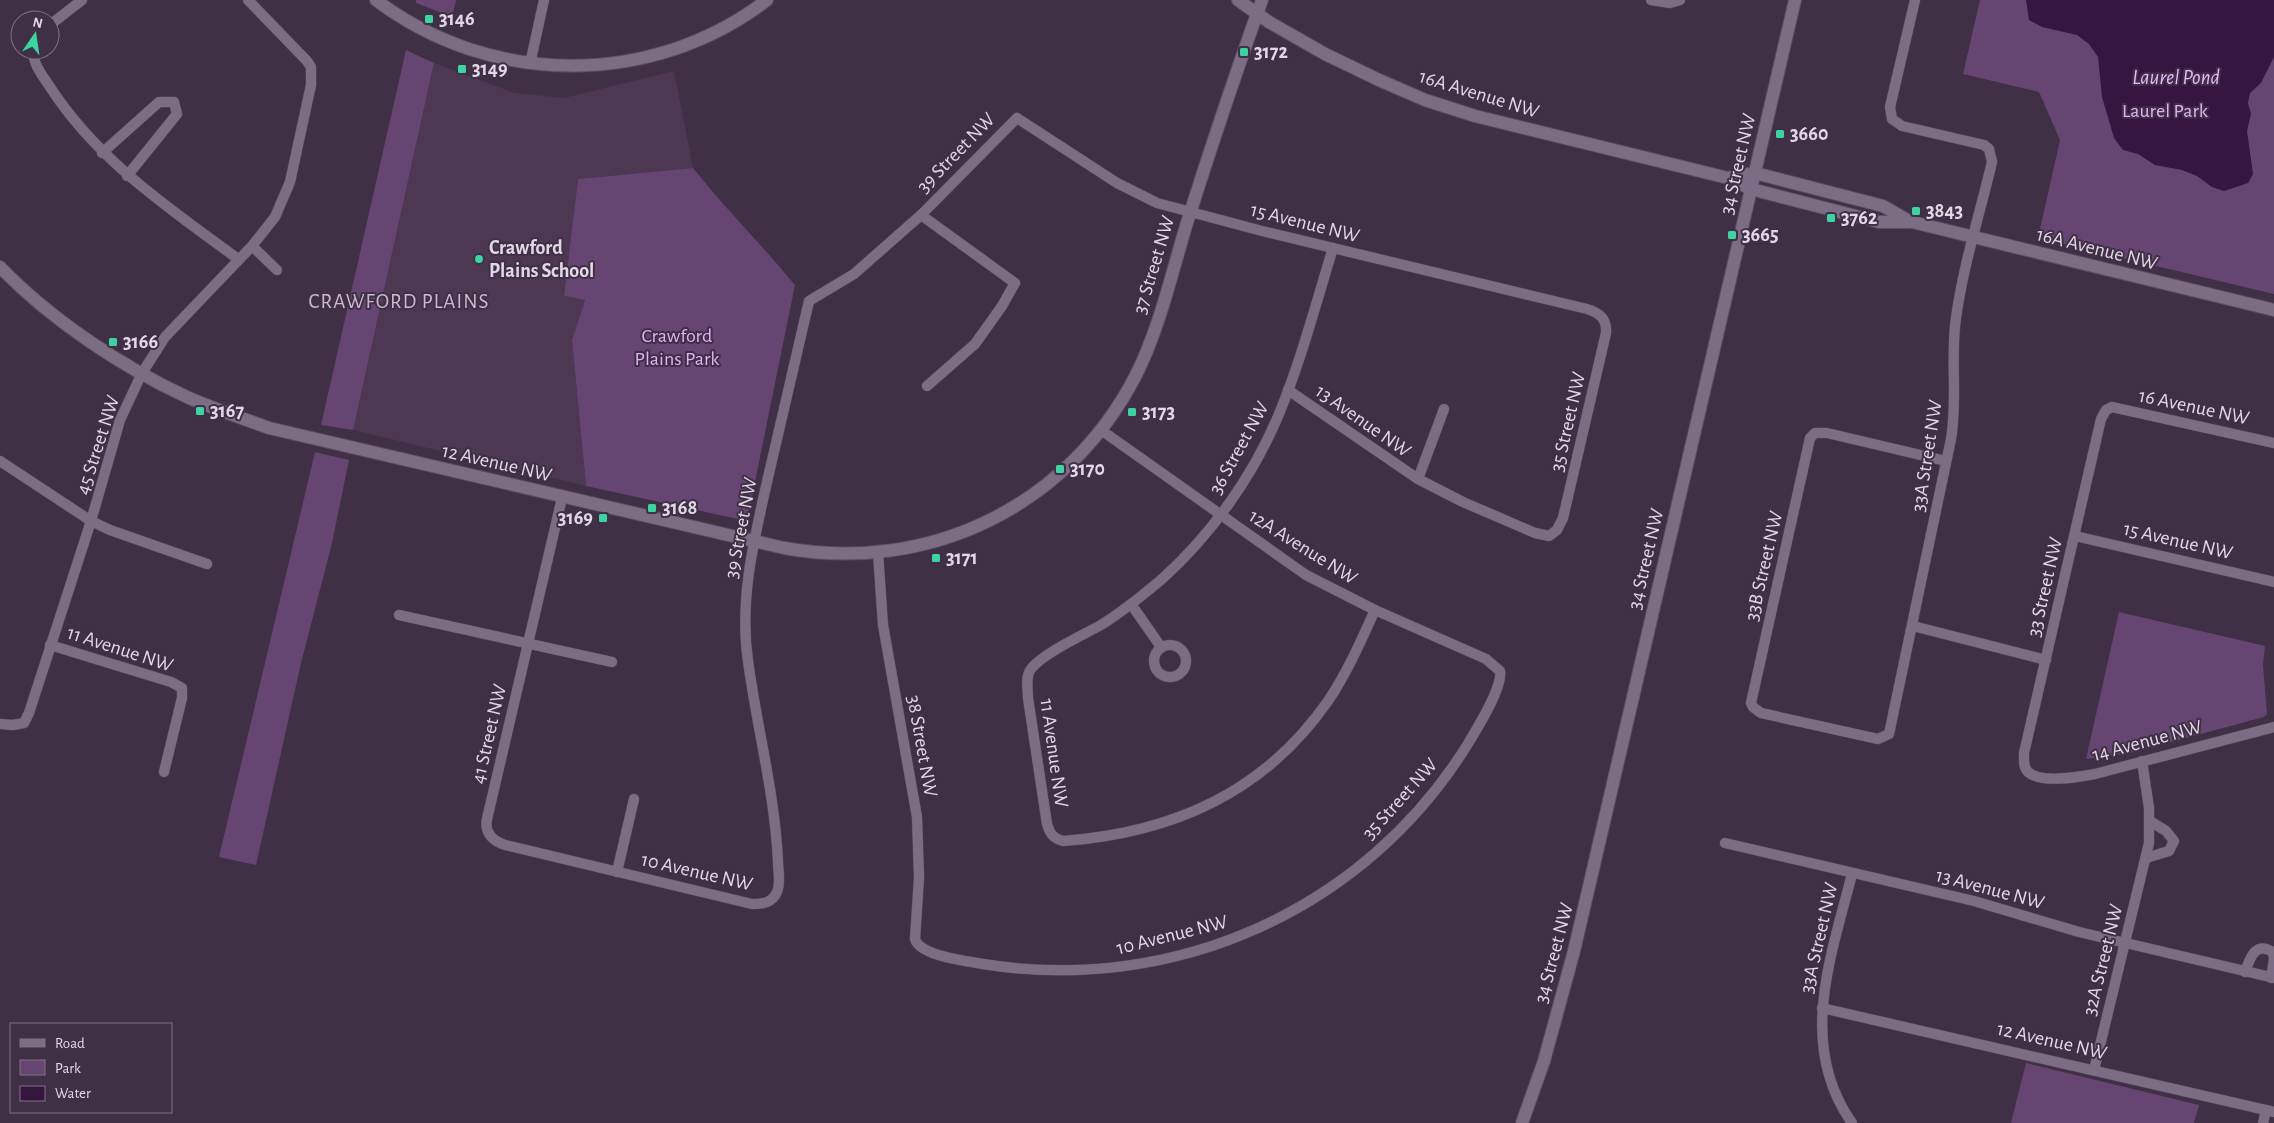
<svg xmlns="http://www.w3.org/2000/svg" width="2274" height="1123" viewBox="0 0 2274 1123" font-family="'Alegreya Sans',sans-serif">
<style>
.built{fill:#4c3853}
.green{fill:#664572}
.water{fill:#361541}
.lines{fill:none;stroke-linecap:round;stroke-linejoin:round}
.minor-casing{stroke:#5a4e5f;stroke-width:11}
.tertiary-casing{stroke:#5a4e5f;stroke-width:14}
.secondary-casing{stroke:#5a4e5f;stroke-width:14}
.minor{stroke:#7d6d84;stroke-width:10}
.tertiary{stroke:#7d6d84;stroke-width:12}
.secondary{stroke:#7d6d84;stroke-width:12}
.poi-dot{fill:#3cd4a3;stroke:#3f3045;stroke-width:2}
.labels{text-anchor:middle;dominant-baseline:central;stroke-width:4;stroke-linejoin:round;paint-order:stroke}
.poi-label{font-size:20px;font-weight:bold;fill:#e1d8e5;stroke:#3f3045;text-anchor:start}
.street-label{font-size:20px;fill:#e1d8e5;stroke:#3f3045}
.park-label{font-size:20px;fill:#e4aff8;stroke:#3f3045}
.water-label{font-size:21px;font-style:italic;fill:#ebb5ff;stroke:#3f3045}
.neighbourhood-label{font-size:21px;letter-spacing:1px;fill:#cbb8d1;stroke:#3f3045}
</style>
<rect width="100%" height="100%" fill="#3f3045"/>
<polygon class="built" points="434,63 515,93 564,98 674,71 693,168 578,179 564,296 585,300 572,340 586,486 353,430"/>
<g class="green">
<polygon points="416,0 456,0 452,17 416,3"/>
<polygon points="1980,0 2274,0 2274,294 2038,238 2060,140 2039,92 1963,74"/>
<polygon points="406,50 434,63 353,430 321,425"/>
<path d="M693,168C725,208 762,245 795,285L747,521L586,486L572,340L585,300L564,296L578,179Z"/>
<polygon points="315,452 349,460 332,543 301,663 256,865 219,857"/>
<polygon points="2119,612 2265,646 2263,665 2267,714 2264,717 2130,753 2086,759"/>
<polygon points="2026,1063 2199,1105 2194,1123 2011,1123"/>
</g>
<polygon class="water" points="2026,0 2274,0 2274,57 2261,83 2250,93 2248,103 2251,114 2247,131 2253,174 2248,183 2224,191 2212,187 2197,176 2182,170 2155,165 2138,154 2123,150 2114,138 2102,97 2098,57 2089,44 2077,35 2042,27 2029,20"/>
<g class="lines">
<defs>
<g id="minor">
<polyline points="1651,0 1670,3 1680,0"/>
<path d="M1915,0L1890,107L1892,119L1902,126L1984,145L1989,149L1992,162C1980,213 1963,266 1956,318C1950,358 1958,399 1951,439L1889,734L1878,739L1761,713L1753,707L1751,703L1810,438L1815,433H1827L1946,461"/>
<polyline points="50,25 82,0"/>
<path d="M33,50C33,65 43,76 50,87C98,161 169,208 238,259"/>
<polyline points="530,64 544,0"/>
<polyline points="102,153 159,102 174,102 177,114 127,176"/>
<polyline points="921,215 1015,283 1002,306 975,344 927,386"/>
<polyline points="252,246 277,270"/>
<path d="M1333,248C1316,303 1301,361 1279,414C1253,476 1212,534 1162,579C1143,595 1122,612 1101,625C1083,635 1042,654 1031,669C1025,676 1028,690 1028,698L1047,824C1050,834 1053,838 1063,841C1172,833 1264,793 1328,701C1347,673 1361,641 1375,610"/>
<path d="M2274,443L2112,407L2106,410L2101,419L2024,753C2024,760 2023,767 2028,772C2041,784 2079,777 2095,774L2274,727"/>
<polyline points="0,461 91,521 110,530 207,564"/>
<polyline points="1418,479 1444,409"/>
<path d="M562,498L487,819C484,833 493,841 505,845L752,904C763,904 772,903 777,892C781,883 778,871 778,862C775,794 757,728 748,661C739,600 754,540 767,482C781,421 795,361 809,301L854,274L921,215L1017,118L1117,183L1157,203L1262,231L1587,309C1600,313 1607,319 1606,333L1563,518L1557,530L1549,536L1535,533L1463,502L1418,479L1288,390"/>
<polyline points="2075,536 2274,582"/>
<path d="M878,553L883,625L917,817L919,878L915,939C920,956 966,961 983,964C1175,995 1367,909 1469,742C1478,727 1503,687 1500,671L1486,659L1375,610L1306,575L1101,430"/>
<polyline points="1131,604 1161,647"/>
<polyline points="399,615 612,662"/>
<polyline points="1913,626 2046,660"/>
<polyline points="50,645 171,682 182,688 182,698 164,772"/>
<circle cx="1170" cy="661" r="16"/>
<polyline points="0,724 13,725 24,723 29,713 91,521 120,420 142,373 165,337 252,246 275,217 290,182 311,85 311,67 307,61 248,0"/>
<polyline points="1725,843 1974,901 2079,932 2274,978"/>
<polyline points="2146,858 2169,851 2174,841 2166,831 2150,821"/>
<polyline points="617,872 634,799"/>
<path d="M1852,874C1831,957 1797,1045 1852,1123"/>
<path d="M2245,972C2250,958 2255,941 2273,952L2274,959L2271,978"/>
<polyline points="1822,1008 2274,1112"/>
<polyline points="2094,1070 2149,843 2149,808 2142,761"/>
<polyline points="2263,1123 2266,1110"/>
</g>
<g id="tertiary">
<path d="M376,0C491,87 652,88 767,0"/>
<polyline points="1238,0 1269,22 1325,54 1379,80 1425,100 1475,116 1728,178 1751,189 1879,222 1912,222 2274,310"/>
<polyline points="1728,178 1755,173 1883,206 1909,221"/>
<path d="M0,267C50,319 122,367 187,397C214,409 242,418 269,428L784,548C928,574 1067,507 1135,377C1159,330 1171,276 1186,226C1210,150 1235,75 1262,0"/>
</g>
<polyline id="secondary" points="1522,1123 1544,1061 1574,951 1795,0"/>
</defs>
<use href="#minor" class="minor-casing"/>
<use href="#tertiary" class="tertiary-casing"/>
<use href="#secondary" class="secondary-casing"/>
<use href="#minor" class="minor"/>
<use href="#tertiary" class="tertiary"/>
<use href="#secondary" class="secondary"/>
</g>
<g class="poi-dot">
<rect x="424" y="14" width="10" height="10" rx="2.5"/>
<rect x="1239" y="47" width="10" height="10" rx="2.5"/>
<rect x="457" y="64" width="10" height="10" rx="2.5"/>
<rect x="1775" y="129" width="10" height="10" rx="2.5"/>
<rect x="1911" y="206" width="10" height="10" rx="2.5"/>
<rect x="1826" y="213" width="10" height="10" rx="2.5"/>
<rect x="1727" y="230" width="10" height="10" rx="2.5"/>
<circle cx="479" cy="259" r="5"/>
<rect x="108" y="337" width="10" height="10" rx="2.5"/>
<rect x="195" y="406" width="10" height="10" rx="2.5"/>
<rect x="1127" y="407" width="10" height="10" rx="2.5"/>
<rect x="1055" y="464" width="10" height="10" rx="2.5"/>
<rect x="647" y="503" width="10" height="10" rx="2.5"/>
<rect x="598" y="513" width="10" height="10" rx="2.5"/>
<rect x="931" y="553" width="10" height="10" rx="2.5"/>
</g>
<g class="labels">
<g class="poi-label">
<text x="439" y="19">3146</text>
<text x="1254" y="52">3172</text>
<text x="472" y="69">3149</text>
<text x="1790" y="134">3660</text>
<text x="1926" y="211">3843</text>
<text x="1841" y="218">3762</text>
<text x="1742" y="235">3665</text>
<text x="489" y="248">Crawford<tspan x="489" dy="23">Plains School</tspan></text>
<text x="123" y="342">3166</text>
<text x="210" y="411">3167</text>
<text x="1142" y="412">3173</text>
<text x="1070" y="469">3170</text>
<text x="662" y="508">3168</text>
<text x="593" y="518" text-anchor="end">3169</text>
<text x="946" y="558">3171</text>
</g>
<g class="street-label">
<text transform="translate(1479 94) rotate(17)">16A Avenue NW</text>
<text transform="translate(956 153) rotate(-46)">39 Street NW</text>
<text transform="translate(1738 164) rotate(-77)">34 Street NW</text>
<text transform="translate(1305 223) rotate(14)">15 Avenue NW</text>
<text transform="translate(2097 249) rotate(14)">16A Avenue NW</text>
<text transform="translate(1154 265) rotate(-73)">37 Street NW</text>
<text transform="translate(2194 407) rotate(12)">16 Avenue NW</text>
<text transform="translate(1363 421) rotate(35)">13 Avenue NW</text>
<text transform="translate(1568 422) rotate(-77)">35 Street NW</text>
<text transform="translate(98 445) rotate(-72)">45 Street NW</text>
<text transform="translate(1239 448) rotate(-61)">36 Street NW</text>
<text transform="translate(1927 456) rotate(-81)">33A Street NW</text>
<text transform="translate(497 463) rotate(13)">12 Avenue NW</text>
<text transform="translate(741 528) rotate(-79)">39 Street NW</text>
<text transform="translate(2178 541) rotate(13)">15 Avenue NW</text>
<text transform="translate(1303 547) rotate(32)">12A Avenue NW</text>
<text transform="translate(1646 559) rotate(-77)">34 Street NW</text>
<text transform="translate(1764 566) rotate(-77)">33B Street NW</text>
<text transform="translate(2045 587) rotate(-77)">33 Street NW</text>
<text transform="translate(120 649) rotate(18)">11 Avenue NW</text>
<text transform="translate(489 734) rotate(-77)">41 Street NW</text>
<text transform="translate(2147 741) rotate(-15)">14 Avenue NW</text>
<text transform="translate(922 746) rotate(80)">38 Street NW</text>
<text transform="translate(1054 753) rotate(82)">11 Avenue NW</text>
<text transform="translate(1400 799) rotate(-48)">35 Street NW</text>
<text transform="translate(697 872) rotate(13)">10 Avenue NW</text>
<text transform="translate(1990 889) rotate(15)">13 Avenue NW</text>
<text transform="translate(1172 935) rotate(-14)">10 Avenue NW</text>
<text transform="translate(1819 938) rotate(-77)">33A Street NW</text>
<text transform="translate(1554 953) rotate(-75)">34 Street NW</text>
<text transform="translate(2103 960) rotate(-76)">32A Street NW</text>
<text transform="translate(2052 1041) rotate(13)">12 Avenue NW</text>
</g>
<g class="park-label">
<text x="2165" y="111">Laurel Park</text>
<text x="677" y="336">Crawford<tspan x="677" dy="23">Plains Park</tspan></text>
</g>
<g class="water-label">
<text x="2176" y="77">Laurel Pond</text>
</g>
<g class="neighbourhood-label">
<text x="399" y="301">CRAWFORD PLAINS</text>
</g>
</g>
<rect x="10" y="1023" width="162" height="90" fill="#3f3045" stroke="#807385"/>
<rect x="20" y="1039" width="25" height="8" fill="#7d6d84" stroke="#807385"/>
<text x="55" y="1048" font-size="15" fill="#e1d8e5">Road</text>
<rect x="20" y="1060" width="25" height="15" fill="#664572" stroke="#807385"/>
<text x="55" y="1073" font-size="15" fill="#e1d8e5">Park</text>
<rect x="20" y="1086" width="25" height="15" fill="#361541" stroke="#807385"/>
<text x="55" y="1098" font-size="15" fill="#e1d8e5">Water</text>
<g transform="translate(35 35) rotate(13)"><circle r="24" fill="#3f3045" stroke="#807385"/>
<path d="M0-4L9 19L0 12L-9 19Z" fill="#3cd4a3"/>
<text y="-8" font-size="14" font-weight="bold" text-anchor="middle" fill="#e1d8e5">N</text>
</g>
</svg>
